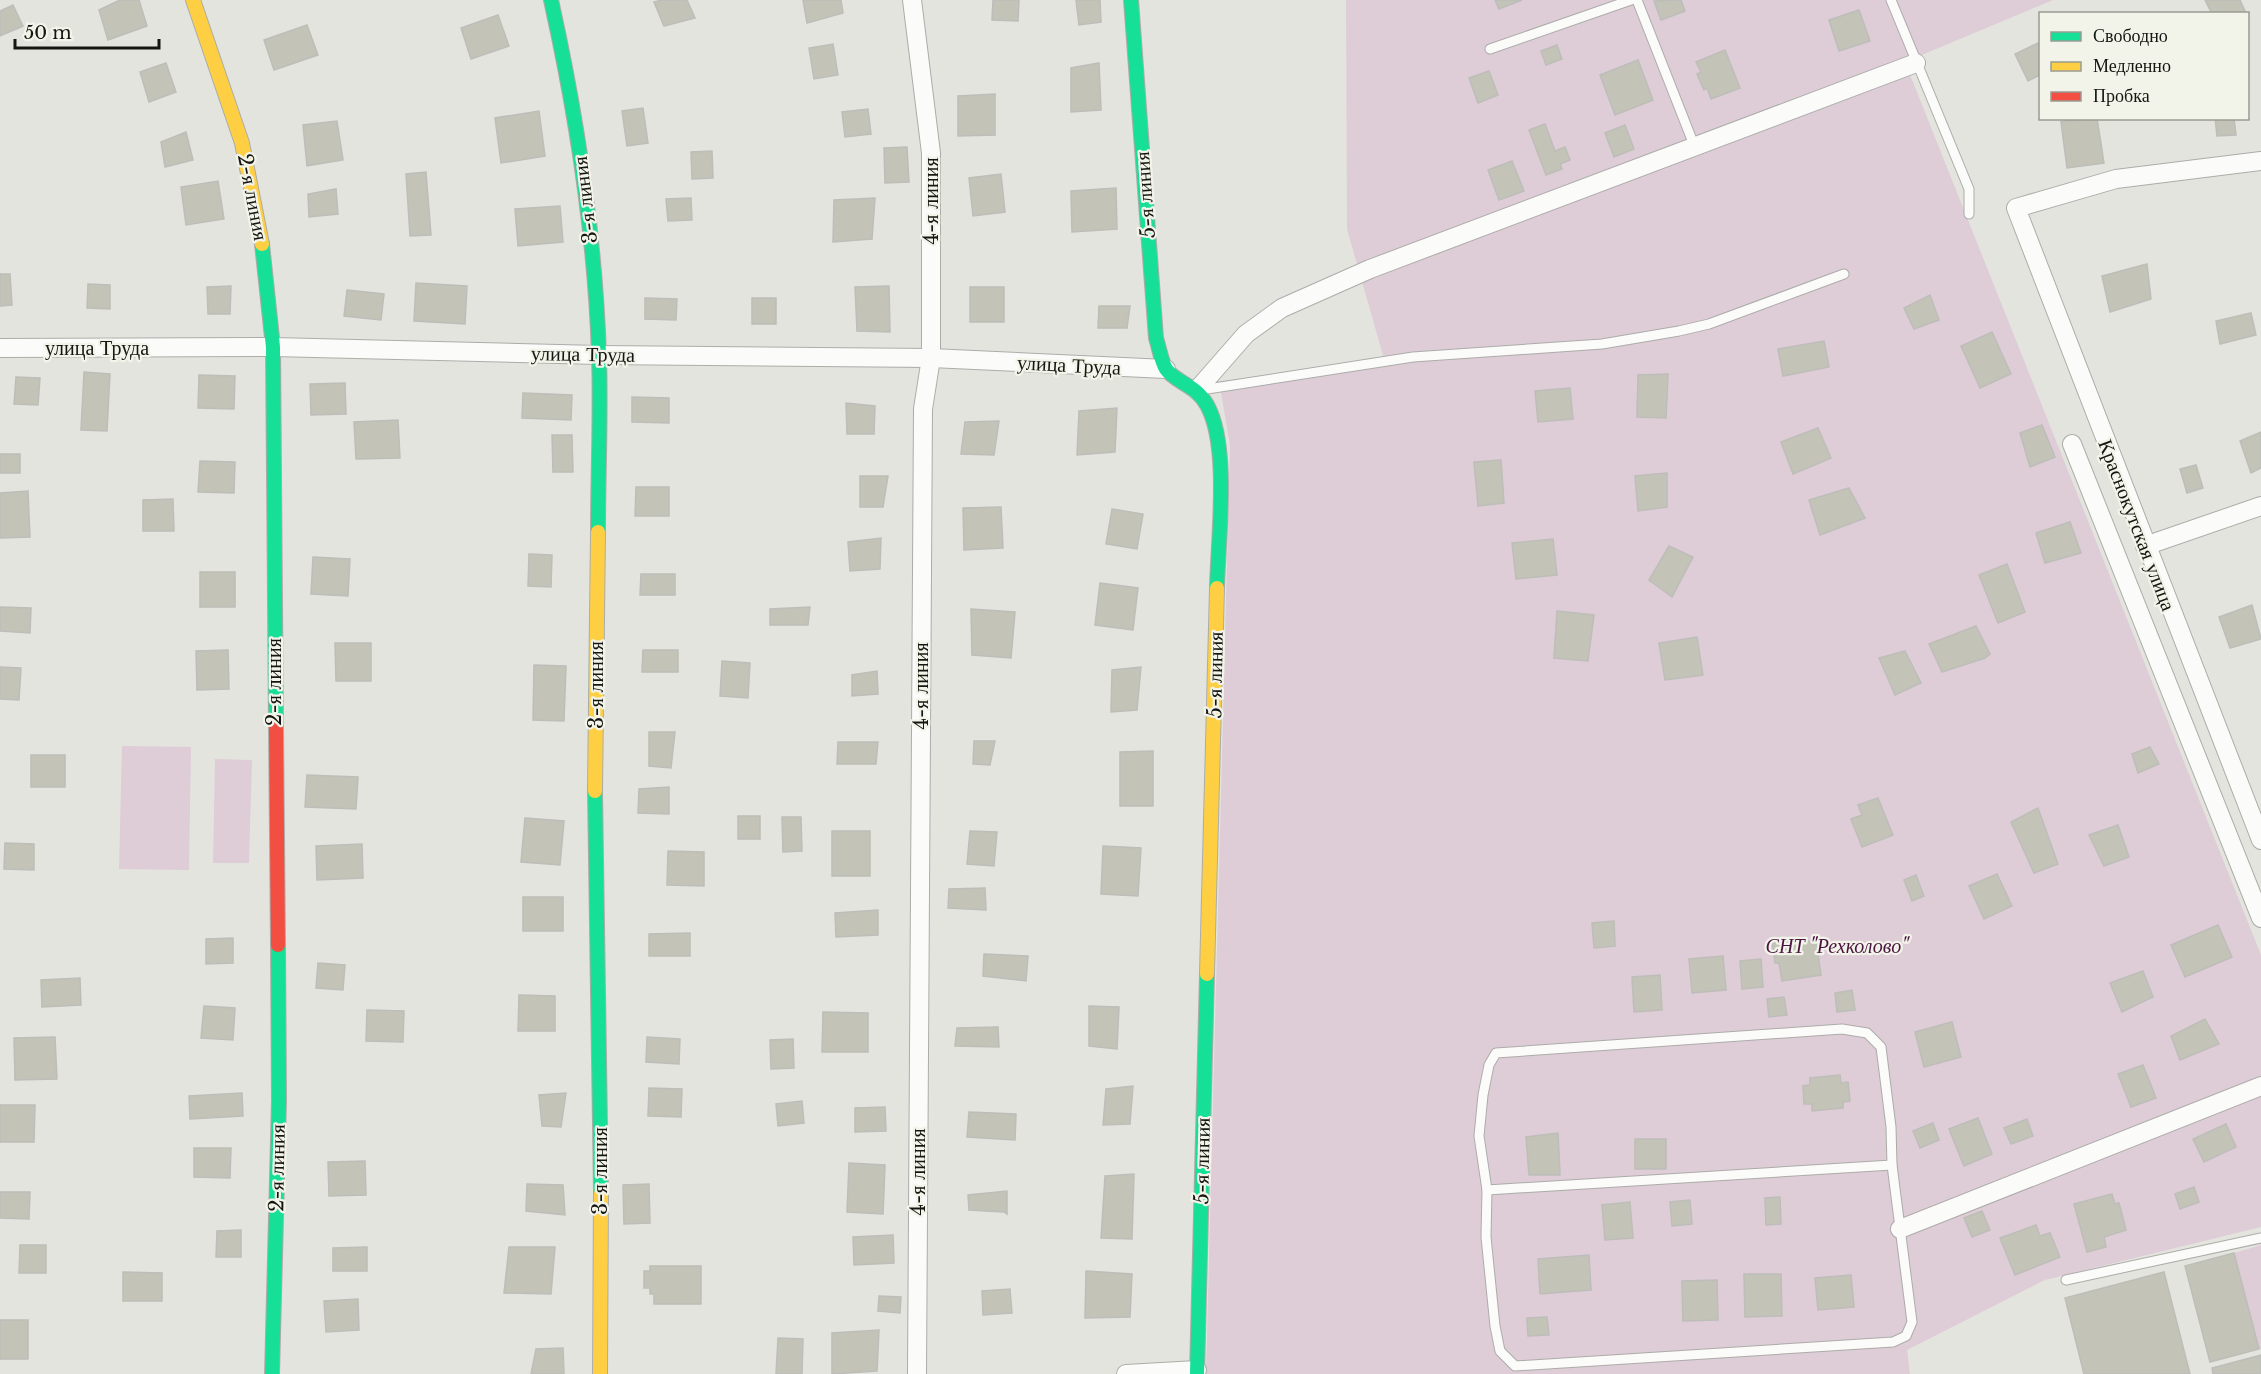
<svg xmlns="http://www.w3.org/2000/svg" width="2261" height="1374" viewBox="0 0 2261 1374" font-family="'Libre Baskerville',serif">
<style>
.green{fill:#deccd7}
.building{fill:#c3c4b7;stroke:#bdbdb9;stroke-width:1.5}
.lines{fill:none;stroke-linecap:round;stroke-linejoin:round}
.lane-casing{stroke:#acaca9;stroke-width:11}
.street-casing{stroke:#acaca9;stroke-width:20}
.fast-casing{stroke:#acaca9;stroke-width:16}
.slow-casing{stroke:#acaca9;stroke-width:16}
.jam-casing{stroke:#acaca9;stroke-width:16}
.lane{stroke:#fbfbfa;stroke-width:9}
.street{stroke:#fbfbfa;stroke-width:18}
.fast{stroke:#16e098;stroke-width:14}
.slow{stroke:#ffcf43;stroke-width:14}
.jam{stroke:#f24e42;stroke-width:14}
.labels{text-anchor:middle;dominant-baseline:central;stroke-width:4.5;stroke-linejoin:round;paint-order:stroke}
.street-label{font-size:20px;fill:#151511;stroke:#f3f4e9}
.park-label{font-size:20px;font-style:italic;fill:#4c1443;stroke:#f3f4e9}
</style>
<rect width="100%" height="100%" fill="#e4e4df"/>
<g class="green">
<polygon points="1346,0 2053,0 1905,62 2261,955 2261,1227 2045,1280 1907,1350 1910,1374 1206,1374 1230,445 1219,381 1386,366 1347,229"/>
<polygon points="122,746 191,747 189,870 119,869"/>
<polygon points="215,759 252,760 249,863 213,863"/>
<polygon points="2261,1245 2261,1349 2259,1349 2234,1253"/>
</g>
<g class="building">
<polygon points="120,0 139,0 147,26 108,40 99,10"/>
<polygon points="662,0 687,0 695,18 664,26 654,2"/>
<polygon points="803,0 841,0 843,13 807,23"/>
<polygon points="993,0 1019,0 1018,21 992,20"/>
<polygon points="1076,0 1100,0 1101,22 1079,25"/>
<polygon points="1495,0 1522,0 1499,9"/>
<polygon points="1681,0 1685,11 1661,20 1654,1"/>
<polygon points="2205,0 2240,0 2245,11 2240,14 2212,14"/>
<polygon points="13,5 23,26 0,36 0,11"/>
<polygon points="1859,10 1870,41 1839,51 1829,20"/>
<polygon points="498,15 509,46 471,59 461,28"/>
<polygon points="307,25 318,55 274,70 264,40"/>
<polygon points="2038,43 2040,50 2040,75 2028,81 2015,54"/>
<polygon points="833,44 838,75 814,79 809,48"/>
<polygon points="1557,45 1562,59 1546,65 1541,51"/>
<polygon points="1725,50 1740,88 1711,99 1707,88 1704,90 1697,74 1701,72 1696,62"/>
<polygon points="1638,60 1653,100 1615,115 1600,75"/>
<polygon points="166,63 176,92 149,102 140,72"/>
<polygon points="1099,63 1101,110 1071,112 1071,68"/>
<polygon points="1489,71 1498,95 1478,103 1469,78"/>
<polygon points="995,94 995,135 958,136 958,96"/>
<polygon points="643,108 648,143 627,146 622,111"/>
<polygon points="868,109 871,134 845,137 842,112"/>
<polygon points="539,111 545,156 501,163 495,118"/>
<polygon points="2086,118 2097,118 2104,163 2067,168 2061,122"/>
<polygon points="2215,118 2234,118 2236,135 2217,136"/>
<polygon points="337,121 343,160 307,166 303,125"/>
<polygon points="1545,124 1555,151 1565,147 1570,160 1560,164 1562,169 1546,175 1529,130"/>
<polygon points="1625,125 1634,149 1614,157 1605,133"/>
<polygon points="186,132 193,160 165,167 161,142"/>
<polygon points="907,147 909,182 885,183 884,148"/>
<polygon points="712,151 713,178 692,179 691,152"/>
<polygon points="1512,161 1524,191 1499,200 1488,170"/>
<polygon points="426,172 431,235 410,236 406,174"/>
<polygon points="1001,174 1005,212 973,216 969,178"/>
<polygon points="218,181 224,219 186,225 181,187"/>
<polygon points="1116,188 1117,229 1072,232 1071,191"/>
<polygon points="336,189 338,214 309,217 308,194"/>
<polygon points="691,198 692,220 668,221 666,199"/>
<polygon points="875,198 872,239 833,242 834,200"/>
<polygon points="560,206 563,242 518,246 515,209"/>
<polygon points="2147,264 2151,299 2110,312 2102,276"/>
<polygon points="0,274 10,274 12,305 0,306"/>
<polygon points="416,283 467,286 465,324 414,321"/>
<polygon points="88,284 110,285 110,309 87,308"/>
<polygon points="231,286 230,314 208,314 207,287"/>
<polygon points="889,286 890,332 857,331 855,287"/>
<rect x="970" y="287" width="34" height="35"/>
<polygon points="347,290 384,294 381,320 344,316"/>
<polygon points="1930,295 1939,320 1914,329 1904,308"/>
<polygon points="645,298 677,299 676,320 645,319"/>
<rect x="752" y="298" width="24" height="26"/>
<polygon points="1099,306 1130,306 1127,328 1098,328"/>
<polygon points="2251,313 2256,335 2220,344 2216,321"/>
<polygon points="1992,332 2011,374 1980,388 1961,346"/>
<polygon points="1824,341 1829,367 1783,376 1778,349"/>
<polygon points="84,372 110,374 107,431 81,430"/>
<polygon points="1668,374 1666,418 1637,417 1638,375"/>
<polygon points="199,375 235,376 234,409 198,408"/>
<polygon points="16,377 40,378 38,405 14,404"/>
<polygon points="345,383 346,414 311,415 310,384"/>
<polygon points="1570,388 1573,419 1538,422 1535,391"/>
<polygon points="523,393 572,395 571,420 522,418"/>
<polygon points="632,397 669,398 669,423 632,422"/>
<polygon points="846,403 875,406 874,434 847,434"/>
<polygon points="1117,408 1115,452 1077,455 1079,411"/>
<polygon points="398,420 400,458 356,459 354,422"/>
<polygon points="999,421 994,455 961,454 965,422"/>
<polygon points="2042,425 2055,457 2030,467 2020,433"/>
<polygon points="1818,428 1831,458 1793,474 1781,442"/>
<polygon points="2261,432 2261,468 2251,473 2240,441"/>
<polygon points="552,435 572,435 573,472 553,472"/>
<rect x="0" y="454" width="20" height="19"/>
<polygon points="1501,460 1504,503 1478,506 1474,462"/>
<polygon points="200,461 235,462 234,493 198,492"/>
<polygon points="2196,465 2203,488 2187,493 2180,469"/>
<polygon points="1667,473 1667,507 1638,511 1635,476"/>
<polygon points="860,476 888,476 883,507 860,507"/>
<polygon points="636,487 669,487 669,516 635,516"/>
<polygon points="1849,488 1865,518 1820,535 1809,500"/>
<polygon points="28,491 30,537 0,538 0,493"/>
<polygon points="173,499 174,531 143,531 143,500"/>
<polygon points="1001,507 1003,548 964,550 963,508"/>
<polygon points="1112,509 1143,514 1137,549 1106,544"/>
<polygon points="2070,522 2081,553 2045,563 2036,533"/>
<polygon points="881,538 880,569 850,571 848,542"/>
<polygon points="1553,539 1557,575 1516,579 1512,543"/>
<polygon points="1669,546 1693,557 1672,597 1649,580"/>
<polygon points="529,554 552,555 551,587 528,586"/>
<polygon points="313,557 350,559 348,596 311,594"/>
<polygon points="2007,564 2025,612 1998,623 1979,575"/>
<rect x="200" y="572" width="35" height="35"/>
<polygon points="641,574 675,574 675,595 640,595"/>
<polygon points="1100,583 1138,588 1133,630 1095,625"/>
<polygon points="2252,605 2261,639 2230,648 2219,617"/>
<polygon points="0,607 31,608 30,633 0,631"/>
<polygon points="810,607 808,625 770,625 770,609"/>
<polygon points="971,609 1015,612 1011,658 972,655"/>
<polygon points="1557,611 1594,615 1588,661 1554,658"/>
<polygon points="1976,626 1990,654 1985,658 1942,672 1929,644"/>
<polygon points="1697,637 1703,675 1665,680 1659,643"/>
<polygon points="335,643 371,643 371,681 336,681"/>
<polygon points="228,650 229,689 197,690 196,651"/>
<polygon points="643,650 678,650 678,672 642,672"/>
<polygon points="1905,651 1921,683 1895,695 1879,658"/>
<polygon points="722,661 750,663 748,698 720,696"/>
<polygon points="534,665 566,666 564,721 533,720"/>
<polygon points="0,667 21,668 19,700 0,699"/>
<polygon points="1141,667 1137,710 1111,712 1112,670"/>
<polygon points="877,671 878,694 852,696 852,675"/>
<polygon points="649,732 675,732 671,768 649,766"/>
<polygon points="974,741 995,741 990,765 973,764"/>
<polygon points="838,742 878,742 876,764 837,764"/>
<polygon points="2150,747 2159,764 2138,773 2132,754"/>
<polygon points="1153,751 1153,806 1120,806 1120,752"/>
<rect x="31" y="755" width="34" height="32"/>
<polygon points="307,775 358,777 356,809 305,807"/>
<polygon points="669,787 669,814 638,813 639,789"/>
<polygon points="1878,798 1893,835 1862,847 1851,819 1862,815 1858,805"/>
<polygon points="2038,808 2058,864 2034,873 2011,822"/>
<rect x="738" y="816" width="22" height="23"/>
<polygon points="782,817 801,817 802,851 783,852"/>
<polygon points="525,818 564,821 560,865 521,862"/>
<polygon points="2118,825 2129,857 2104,866 2089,835"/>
<rect x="832" y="831" width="38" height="45"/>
<polygon points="970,831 997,832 994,866 967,864"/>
<polygon points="5,843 34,844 34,870 4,869"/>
<polygon points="362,844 363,878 317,880 316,846"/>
<polygon points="1103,846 1141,848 1138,896 1101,894"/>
<polygon points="668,851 704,852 704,886 667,885"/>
<polygon points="1997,874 2012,906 1984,919 1969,886"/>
<polygon points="1916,875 1924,896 1912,901 1904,880"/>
<polygon points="985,888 986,910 948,908 949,889"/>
<rect x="523" y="897" width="40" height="34"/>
<polygon points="878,910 878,935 836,937 835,913"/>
<polygon points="1614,921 1615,946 1594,948 1592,923"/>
<polygon points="2218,925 2232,957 2185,977 2171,945"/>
<polygon points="690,933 690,956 649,956 649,934"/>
<polygon points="1803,937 1804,942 1816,940 1821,975 1782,981 1779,963 1775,963 1772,941"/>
<polygon points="233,938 233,963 206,964 206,939"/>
<polygon points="984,954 1028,956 1026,981 983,976"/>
<polygon points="1723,956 1726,990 1692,993 1689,959"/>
<polygon points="1761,959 1763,987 1742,989 1740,961"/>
<polygon points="318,963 345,965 343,990 316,988"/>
<polygon points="2143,971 2153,997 2122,1012 2110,983"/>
<polygon points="1660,975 1662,1010 1634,1012 1632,977"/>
<polygon points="80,978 81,1005 42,1007 41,980"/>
<polygon points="1852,990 1855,1010 1837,1012 1835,993"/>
<polygon points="519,995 555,996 555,1031 518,1031"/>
<polygon points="1784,997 1787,1015 1769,1017 1767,999"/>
<polygon points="204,1006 235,1008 233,1040 201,1038"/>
<polygon points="1089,1006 1119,1007 1117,1049 1089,1046"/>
<polygon points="367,1010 404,1011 403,1042 366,1041"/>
<polygon points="823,1012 868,1013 868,1052 822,1052"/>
<polygon points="2205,1019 2219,1044 2180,1060 2171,1036"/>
<polygon points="1952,1022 1961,1057 1924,1067 1915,1032"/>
<polygon points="998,1027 999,1047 955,1046 957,1028"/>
<polygon points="55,1037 57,1079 15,1080 14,1038"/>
<polygon points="647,1037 680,1039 679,1064 646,1062"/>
<polygon points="793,1039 794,1068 771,1069 770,1040"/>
<polygon points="2143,1065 2156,1098 2131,1107 2118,1074"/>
<polygon points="1840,1075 1841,1083 1848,1082 1850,1101 1843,1102 1843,1108 1812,1111 1812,1104 1804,1104 1803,1086 1810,1085 1810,1078"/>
<polygon points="1133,1086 1130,1124 1103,1125 1106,1089"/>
<polygon points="649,1088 682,1089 681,1117 648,1116"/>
<polygon points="242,1093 243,1116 190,1119 189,1096"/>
<polygon points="566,1093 561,1127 542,1126 539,1095"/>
<polygon points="802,1101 804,1123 778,1126 776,1104"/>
<polygon points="0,1105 35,1105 34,1142 0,1142"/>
<polygon points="885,1107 886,1131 855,1132 855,1108"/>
<polygon points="969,1112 1016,1114 1015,1140 967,1137"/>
<polygon points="1978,1118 1992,1154 1964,1166 1949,1129"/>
<polygon points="2027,1119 2033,1136 2011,1144 2004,1128"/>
<polygon points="1933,1123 1939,1140 1920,1148 1913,1131"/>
<polygon points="2226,1124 2236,1147 2204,1162 2193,1139"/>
<polygon points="1558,1133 1560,1175 1529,1175 1526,1137"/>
<rect x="1635" y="1139" width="31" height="30"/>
<polygon points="194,1148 231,1148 230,1178 194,1177"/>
<polygon points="365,1161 366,1195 329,1196 328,1162"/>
<polygon points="849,1163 885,1165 883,1214 847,1212"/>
<polygon points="1134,1174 1132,1239 1101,1238 1105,1176"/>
<polygon points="527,1184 563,1185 565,1215 526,1211"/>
<polygon points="649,1184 650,1223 624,1224 623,1185"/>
<polygon points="2194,1187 2199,1202 2180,1209 2175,1194"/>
<polygon points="1007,1191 1007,1214 1004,1212 969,1210 968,1195"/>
<polygon points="0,1192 30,1192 29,1219 0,1218"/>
<polygon points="2112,1194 2115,1204 2119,1203 2126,1230 2104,1237 2106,1247 2087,1252 2074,1204"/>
<polygon points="1780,1197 1781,1224 1766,1225 1765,1198"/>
<polygon points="1690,1200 1692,1224 1672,1226 1670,1202"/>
<polygon points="1630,1202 1633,1238 1605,1240 1602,1205"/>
<polygon points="1982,1211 1990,1230 1972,1237 1964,1218"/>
<polygon points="2036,1225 2040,1236 2050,1233 2060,1257 2015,1275 2000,1238"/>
<polygon points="241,1230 241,1257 216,1257 217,1231"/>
<polygon points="893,1235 894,1263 854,1265 853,1237"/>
<polygon points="20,1245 46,1245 46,1273 19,1273"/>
<polygon points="367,1247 367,1271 333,1271 333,1248"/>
<polygon points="509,1247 555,1247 551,1294 504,1293"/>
<polygon points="2234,1253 2259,1349 2210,1362 2185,1266"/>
<polygon points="1589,1255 1591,1290 1540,1294 1538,1259"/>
<polygon points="650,1266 701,1266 701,1304 654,1304 654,1294 650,1294 650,1288 644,1288 644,1271 650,1271"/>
<polygon points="1086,1271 1132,1274 1130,1317 1085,1318"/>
<polygon points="123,1272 162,1273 162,1301 123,1301"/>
<polygon points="2164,1272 2190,1374 2084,1374 2065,1298"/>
<polygon points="1744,1274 1781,1274 1782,1316 1745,1317"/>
<polygon points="1851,1275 1854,1307 1818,1310 1815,1278"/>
<polygon points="1717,1280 1718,1320 1683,1321 1682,1281"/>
<polygon points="1010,1289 1012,1313 983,1315 982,1291"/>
<polygon points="879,1296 901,1297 900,1313 878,1311"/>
<polygon points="358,1299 359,1330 326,1332 324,1301"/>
<polygon points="1547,1317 1549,1335 1528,1336 1527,1318"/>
<rect x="0" y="1320" width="28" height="39"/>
<polygon points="879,1330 877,1371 832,1374 832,1333"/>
<polygon points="778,1338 803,1339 802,1374 776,1374"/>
<polygon points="563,1348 564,1374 531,1374 536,1349"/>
<polygon points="2261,1355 2261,1374 2213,1374 2212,1368"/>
</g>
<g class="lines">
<defs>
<g id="lane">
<polyline points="1637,0 1694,145"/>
<polyline points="1891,0 1969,189 1969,214"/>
<polyline points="1490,49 1631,0"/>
<polyline points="1201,390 1413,357 1602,344 1679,331 1709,324 1844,274"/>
<polygon points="1842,1029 1867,1033 1881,1047 1891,1127 1892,1165 1912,1322 1906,1336 1893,1342 1515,1366 1500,1351 1495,1326 1486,1237 1487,1190 1479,1136 1483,1095 1489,1065 1496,1053"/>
<polyline points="1487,1190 1892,1165"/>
<polyline points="2066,1280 2261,1238"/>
</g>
<g id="street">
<polyline points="912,0 931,153 931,358 923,409 917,1374"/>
<polyline points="2261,161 2116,179 2016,208 2261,840"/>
<polyline points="0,348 273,347 599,355 931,358 1166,369"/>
<polyline points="1197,390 1246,334 1282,308 1370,269 1916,63"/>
<polyline points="2072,444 2261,918"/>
<polyline points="2145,546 2261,506"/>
<polyline points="1900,1229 2261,1086"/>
<polyline points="1126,1374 1197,1370"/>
</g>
<g id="fast">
<path d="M551,0C577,117 595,235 599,355C601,414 598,473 598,532"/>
<path d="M1131,0L1156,338C1159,347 1161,361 1166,369C1176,383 1195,384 1207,405C1230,446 1218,539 1217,588"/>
<polyline points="262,244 273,347 276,728"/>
<polyline points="595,791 601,1193"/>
<polyline points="272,1374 279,1100 278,945"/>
<polyline points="1197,1374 1207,974"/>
</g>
<g id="slow">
<polyline points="193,0 242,143 262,244"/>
<polyline points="595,791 598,532"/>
<polyline points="1207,974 1217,588"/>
<polyline points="600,1374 601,1193"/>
</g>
<polyline id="jam" points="276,728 278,945"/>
</defs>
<use href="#lane" class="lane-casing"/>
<use href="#street" class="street-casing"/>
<use href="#fast" class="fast-casing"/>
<use href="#slow" class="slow-casing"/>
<use href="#jam" class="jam-casing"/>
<use href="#lane" class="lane"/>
<use href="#street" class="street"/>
<use href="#fast" class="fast"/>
<use href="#slow" class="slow"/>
<use href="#jam" class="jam"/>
</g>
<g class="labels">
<g class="street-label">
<text transform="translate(1145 195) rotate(-94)">5-я линия</text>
<text transform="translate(253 197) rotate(79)">2-я линия</text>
<text transform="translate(585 200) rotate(-97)">3-я линия</text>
<text transform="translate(931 201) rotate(-90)">4-я линия</text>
<text x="97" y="348">улица Труда</text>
<text transform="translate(583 354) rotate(1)">улица Труда</text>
<text transform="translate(1069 365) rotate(3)">улица Труда</text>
<text transform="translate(2137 525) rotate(69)">Краснокутская улица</text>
<text transform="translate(1215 675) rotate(-89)">5-я линия</text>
<text transform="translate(274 682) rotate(-90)">2-я линия</text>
<text transform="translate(596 685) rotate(-90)">3-я линия</text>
<text transform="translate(921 686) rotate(-90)">4-я линия</text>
<text transform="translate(1202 1161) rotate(-89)">5-я линия</text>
<text transform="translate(277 1168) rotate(-89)">2-я линия</text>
<text transform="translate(600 1171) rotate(-90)">3-я линия</text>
<text transform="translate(918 1172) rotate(-90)">4-я линия</text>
</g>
<g class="park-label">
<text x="1837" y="946">СНТ "Рехколово"</text>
</g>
</g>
<rect x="2039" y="12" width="210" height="108" fill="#f3f4e9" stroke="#9a9b93" stroke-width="1.5"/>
<rect x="2051" y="32" width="30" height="9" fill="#16e098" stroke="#9a9b93" stroke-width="1.5"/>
<text x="2093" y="42" font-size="18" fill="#151511">Свободно</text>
<rect x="2051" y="62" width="30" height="9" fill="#ffcf43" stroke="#9a9b93" stroke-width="1.5"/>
<text x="2093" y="72" font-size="18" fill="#151511">Медленно</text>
<rect x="2051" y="92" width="30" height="9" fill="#f24e42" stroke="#9a9b93" stroke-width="1.5"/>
<text x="2093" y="102" font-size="18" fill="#151511">Пробка</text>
<path d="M15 39v9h144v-9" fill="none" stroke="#151511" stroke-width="3"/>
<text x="24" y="39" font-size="18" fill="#151511" stroke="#f3f4e9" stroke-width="4.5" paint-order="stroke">50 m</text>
</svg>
